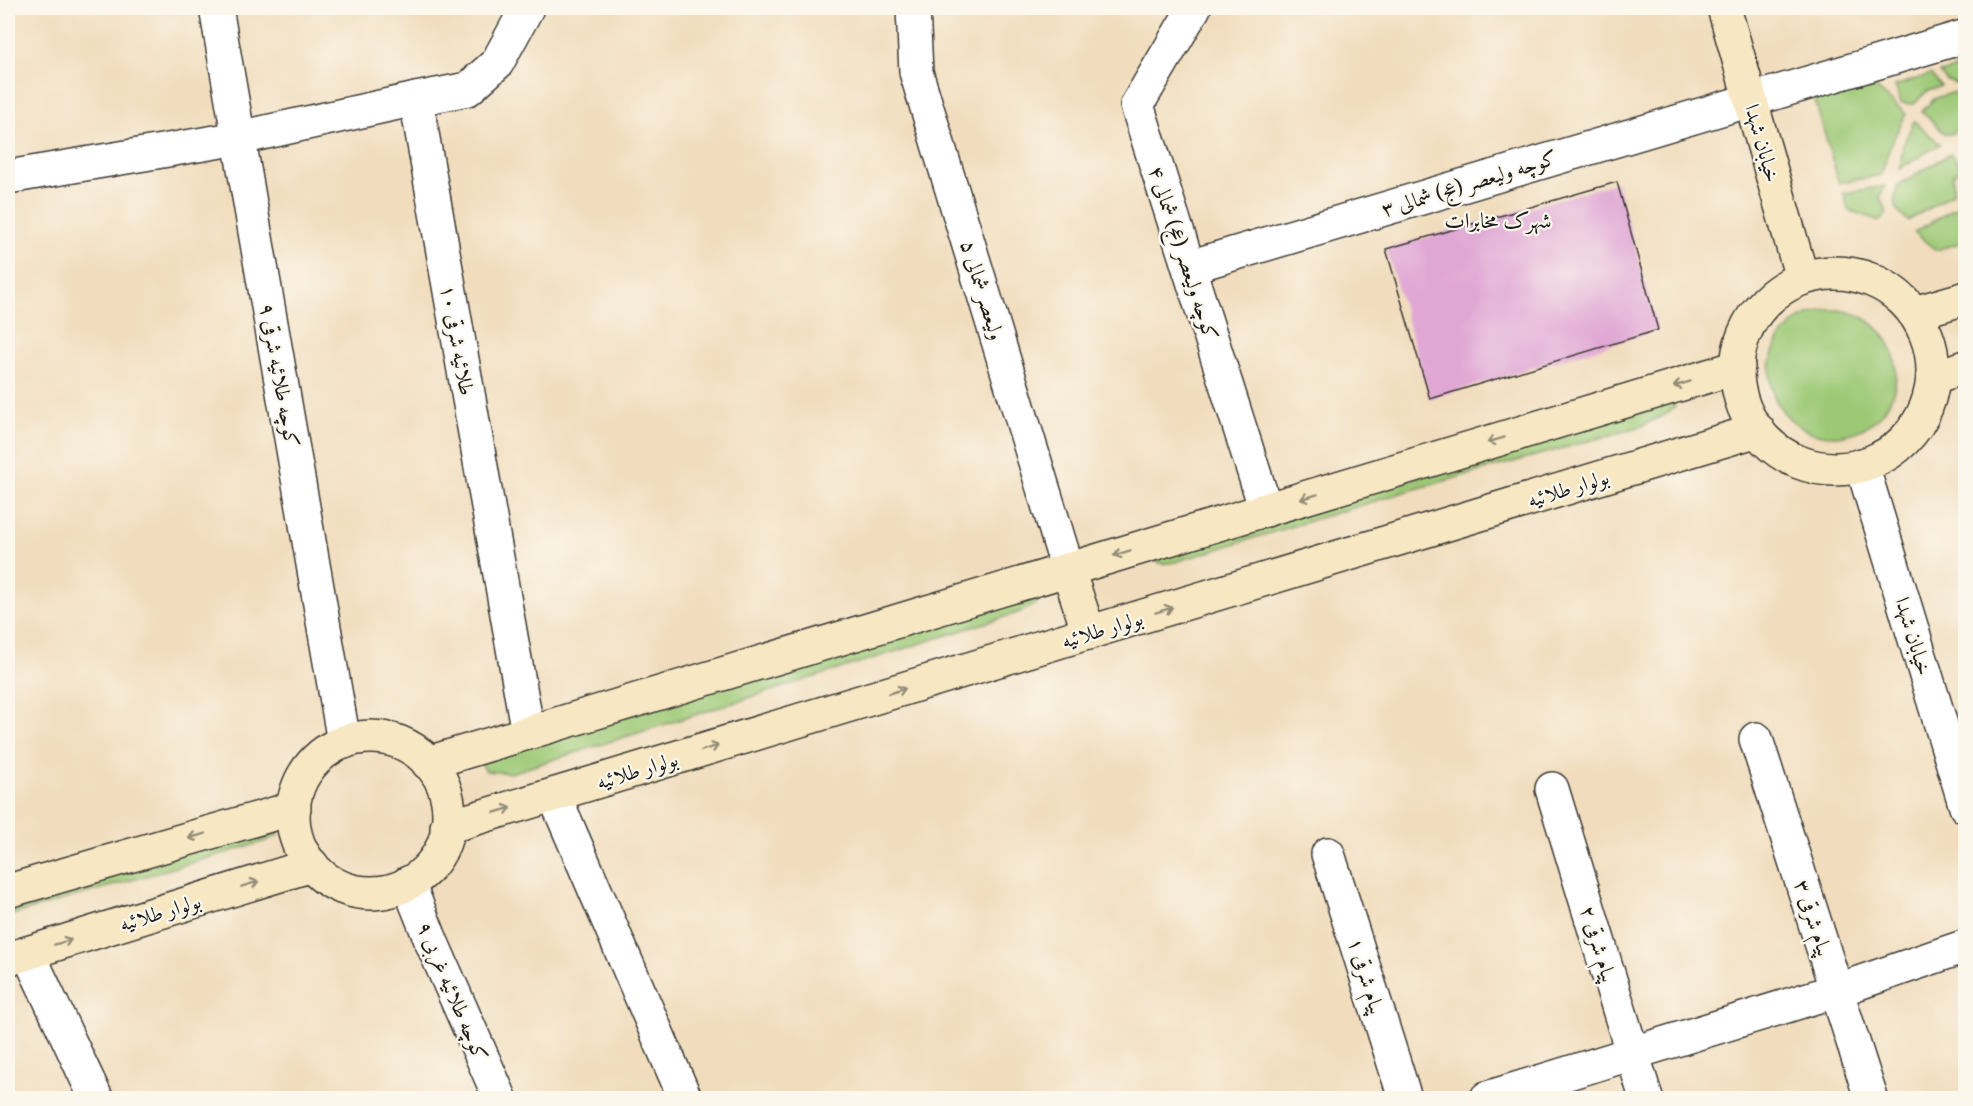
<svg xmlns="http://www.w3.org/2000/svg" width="1973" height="1106" viewBox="0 0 1973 1106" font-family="'Gentium Book Plus',Amiri,serif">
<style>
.green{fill:#9dc976;stroke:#5c7249;stroke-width:1.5}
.building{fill:#e0a7d5}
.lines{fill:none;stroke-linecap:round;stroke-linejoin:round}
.street-casing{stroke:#3c3934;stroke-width:36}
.secondary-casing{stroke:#3c3934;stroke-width:36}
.street{stroke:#fff;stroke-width:33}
.secondary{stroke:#f7e8c3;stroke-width:33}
.oneway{stroke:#948c78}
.labels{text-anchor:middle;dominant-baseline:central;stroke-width:4.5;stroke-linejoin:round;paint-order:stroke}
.street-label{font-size:21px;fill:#1c1c1c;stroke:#fbf7ec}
.neighbourhood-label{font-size:22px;fill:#1c1c1c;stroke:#fbf7ec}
</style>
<rect width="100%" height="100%" fill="#fbf7ec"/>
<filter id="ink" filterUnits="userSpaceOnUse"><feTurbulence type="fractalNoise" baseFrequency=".0167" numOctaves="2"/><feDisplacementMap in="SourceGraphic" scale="12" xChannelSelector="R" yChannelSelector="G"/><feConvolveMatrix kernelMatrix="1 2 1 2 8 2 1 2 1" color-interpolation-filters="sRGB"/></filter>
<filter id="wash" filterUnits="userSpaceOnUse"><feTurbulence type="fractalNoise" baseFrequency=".008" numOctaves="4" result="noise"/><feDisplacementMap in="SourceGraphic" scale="24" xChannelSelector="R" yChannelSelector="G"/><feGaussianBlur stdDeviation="1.35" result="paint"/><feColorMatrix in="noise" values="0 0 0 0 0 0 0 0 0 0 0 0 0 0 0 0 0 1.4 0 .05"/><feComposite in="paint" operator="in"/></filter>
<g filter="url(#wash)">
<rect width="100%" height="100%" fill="#f1ddbd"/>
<g class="green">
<polygon points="1965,66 1965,87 1947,81 1940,73"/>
<polygon points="1931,74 1941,86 1926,92 1914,104 1901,103 1895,86"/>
<polygon points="1868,81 1906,114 1891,144 1881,175 1839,183 1813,94"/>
<polygon points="1953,92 1965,101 1965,112 1953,134 1945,134 1922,111 1934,99"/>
<polygon points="1914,121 1940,144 1900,169 1903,145"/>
<path d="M1950,154L1962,167L1953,175V193L1908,221C1894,211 1893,201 1898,185Z"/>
<polygon points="1885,186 1880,197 1887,214 1880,221 1848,210 1844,193"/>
<polygon points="1959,206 1965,210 1965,242 1936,250 1914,232"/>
<circle cx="1833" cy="373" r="63"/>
<polygon points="1668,400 1675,406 1667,414 1639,427 1401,493 1175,562 1162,564 1153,559"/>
<path d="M1045,588C1043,602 1032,606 1020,612L511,773L486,771L480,761Z"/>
<polygon points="277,822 278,835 266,841 8,916 8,893"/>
</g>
<g id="blocks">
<polygon class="building" points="1617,182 1658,330 1430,399 1386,249"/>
</g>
</g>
<g filter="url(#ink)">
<use href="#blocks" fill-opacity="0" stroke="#3c3934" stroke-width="1.5"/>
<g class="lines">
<defs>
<g id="street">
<polyline points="216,8 344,742"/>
<polyline points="527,8 497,63 468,89 416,99 528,733"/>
<polyline points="913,8 916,72 1068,570"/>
<polyline points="1194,8 1137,105 1266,510"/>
<polyline points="8,177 239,138 416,99"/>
<polyline points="1189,267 1966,36"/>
<polyline points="1862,465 1966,807"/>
<polyline points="1756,739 1871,1098"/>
<polyline points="1552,789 1646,1098"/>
<polyline points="554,795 685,1098"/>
<polyline points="1328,854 1405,1098"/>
<polyline points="408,883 432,943 500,1098"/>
<polyline points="28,953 96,1098"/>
<polyline points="1487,1098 1838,990 1966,946"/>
</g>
<g id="secondary">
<polyline points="1724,8 1802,278"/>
<circle cx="1835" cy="371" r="98"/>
<polyline points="1914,313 1966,298"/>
<polyline points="1933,377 1966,367"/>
<polyline points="1068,570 1089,633"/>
<circle cx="371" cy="815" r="78"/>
<polyline points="428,763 1738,367"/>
<polyline points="447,827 1758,430"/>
<polyline points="8,891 294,808"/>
<polyline points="8,959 312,865"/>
</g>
</defs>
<use href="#street" class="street-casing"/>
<use href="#secondary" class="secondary-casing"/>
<use href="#street" class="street"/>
<use href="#secondary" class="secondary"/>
</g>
<defs><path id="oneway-shaft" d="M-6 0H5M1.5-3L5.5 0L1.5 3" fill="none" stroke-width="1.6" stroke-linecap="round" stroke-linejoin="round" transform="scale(1.5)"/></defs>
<g class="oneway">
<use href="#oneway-shaft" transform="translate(1682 384) rotate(163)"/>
<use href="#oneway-shaft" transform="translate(1496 440) rotate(163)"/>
<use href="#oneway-shaft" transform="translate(1309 497) rotate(163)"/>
<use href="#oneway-shaft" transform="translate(1122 553) rotate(163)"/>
<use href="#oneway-shaft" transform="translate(1164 610) rotate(-17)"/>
<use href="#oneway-shaft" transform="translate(897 691) rotate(-17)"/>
<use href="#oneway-shaft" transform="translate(710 748) rotate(-17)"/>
<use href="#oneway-shaft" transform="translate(503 810) rotate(-17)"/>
<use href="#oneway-shaft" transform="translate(197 836) rotate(164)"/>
<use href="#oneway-shaft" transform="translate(250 884) rotate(-17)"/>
<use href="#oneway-shaft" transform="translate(63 942) rotate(-17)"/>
</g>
</g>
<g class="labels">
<g class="street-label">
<text transform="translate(1763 143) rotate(74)">خیابان شهدا</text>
<text transform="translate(1469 183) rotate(-17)">کوچه ولیعصر (عج) شمالی ۳</text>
<text transform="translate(1184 253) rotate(72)">کوچه ولیعصر (عج) شمالی ۴</text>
<text transform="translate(983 290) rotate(73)">ولیعصر شمالی ۵</text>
<text transform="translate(458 340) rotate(80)">طلائیه شرقی ۱۰</text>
<text transform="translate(280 375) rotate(80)">کوچه طلائیه شرقی ۹</text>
<text transform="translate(1568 488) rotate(-17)">بولوار طلائیه</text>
<text transform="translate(1102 629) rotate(-17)">بولوار طلائیه</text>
<text transform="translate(1914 636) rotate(73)">خیابان شهدا</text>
<text transform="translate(637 770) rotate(-17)">بولوار طلائیه</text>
<text transform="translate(160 912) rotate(-17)">بولوار طلائیه</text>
<text transform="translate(1814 918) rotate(72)">پیام شرقی ۳</text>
<text transform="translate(1599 944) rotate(73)">پیام شرقی ۲</text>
<text transform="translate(1367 976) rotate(73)">پیام شرقی ۱</text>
<text transform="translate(453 991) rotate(67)">کوچه طلائیه غربی ۹</text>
</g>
<g class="neighbourhood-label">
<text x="1498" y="220">شهرک مخابرات</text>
</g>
</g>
<rect width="1973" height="1106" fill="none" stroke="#fbf7ec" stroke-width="30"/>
</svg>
